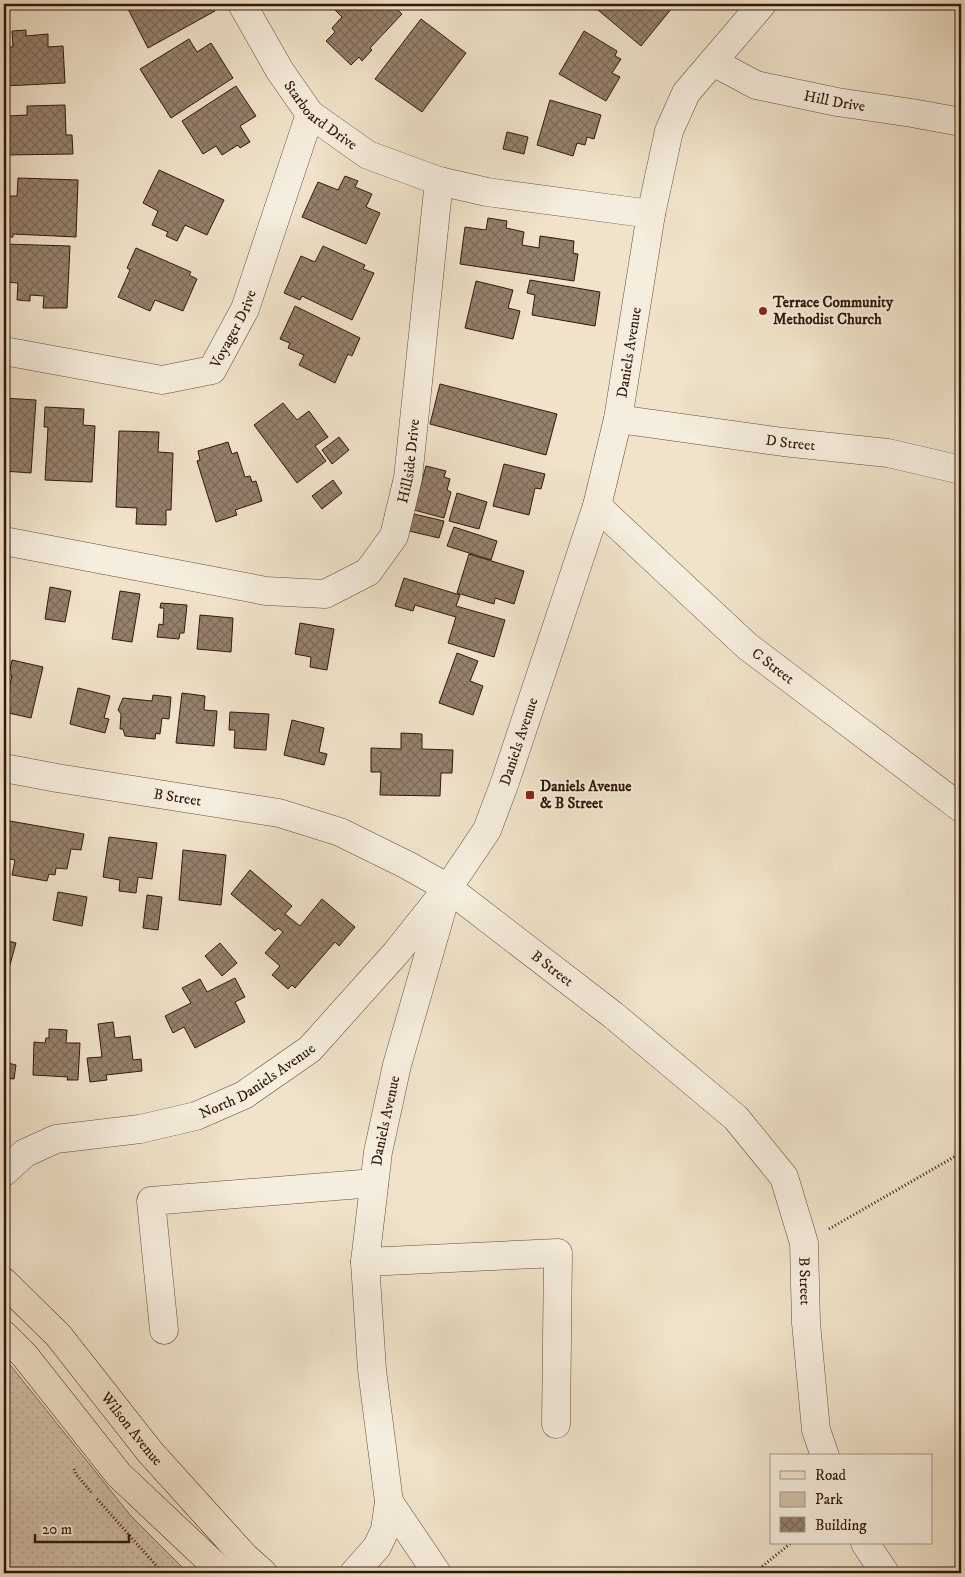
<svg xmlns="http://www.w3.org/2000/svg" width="965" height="1577" viewBox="0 0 965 1577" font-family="'IM FELL DW Pica',serif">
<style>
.green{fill:url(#green-dots);stroke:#826c5a}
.building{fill:url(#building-cross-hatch);stroke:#34170a}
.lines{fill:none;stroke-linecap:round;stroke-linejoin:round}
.minor-casing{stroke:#634a3a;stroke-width:29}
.major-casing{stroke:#34170a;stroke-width:29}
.path{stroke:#34170a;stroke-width:3;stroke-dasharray:1 2.5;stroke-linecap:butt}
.minor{stroke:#f5eddd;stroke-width:28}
.major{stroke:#f0e3ca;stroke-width:28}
.poi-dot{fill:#8f2418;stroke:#f5eddd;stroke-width:2}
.labels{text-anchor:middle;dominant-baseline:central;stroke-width:4;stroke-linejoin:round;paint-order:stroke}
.street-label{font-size:15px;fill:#34170a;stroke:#f5eddd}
.poi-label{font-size:15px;font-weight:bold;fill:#34170a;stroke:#f5eddd;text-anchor:start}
</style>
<defs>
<pattern id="green-dots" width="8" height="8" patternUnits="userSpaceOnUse" patternTransform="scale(1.25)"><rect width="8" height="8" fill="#d0c0a9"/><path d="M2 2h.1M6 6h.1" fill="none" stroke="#b3a490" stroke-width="1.8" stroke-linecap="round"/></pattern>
<pattern id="building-cross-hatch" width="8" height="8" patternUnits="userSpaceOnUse" patternTransform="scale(1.25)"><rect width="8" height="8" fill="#96816e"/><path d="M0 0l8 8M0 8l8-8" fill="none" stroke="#7b6959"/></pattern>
</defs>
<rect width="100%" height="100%" fill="#f0e3ca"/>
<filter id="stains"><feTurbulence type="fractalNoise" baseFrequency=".004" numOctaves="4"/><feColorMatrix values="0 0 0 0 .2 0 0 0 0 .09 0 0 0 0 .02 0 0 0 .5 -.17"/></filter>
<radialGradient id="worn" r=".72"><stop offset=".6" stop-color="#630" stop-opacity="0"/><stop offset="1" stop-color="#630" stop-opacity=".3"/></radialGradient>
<polygon class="green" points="4,1360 11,1366 131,1516 188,1573 4,1573"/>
<g class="building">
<rect x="4" y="4" width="27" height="5"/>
<polygon points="137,4 211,4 215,11 148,48 128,9"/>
<polygon points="341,4 392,4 402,14 370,48 372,50 362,61 359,57 351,65 326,41 335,32 332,28 342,17 335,10"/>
<polygon points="604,4 667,4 672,8 641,46 598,10"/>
<polygon points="421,19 466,53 422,112 375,79"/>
<polygon points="26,30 26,36 48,34 48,47 63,46 65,83 4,86 4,47 13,47 12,31"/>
<polygon points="584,31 617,51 615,56 621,59 612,73 620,77 606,101 559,74"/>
<polygon points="189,39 197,52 211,43 233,78 171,118 140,69"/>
<polygon points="236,86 256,116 240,126 250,142 240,148 238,145 222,155 216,146 203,154 182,121"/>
<polygon points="550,100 601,115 594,139 587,137 585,145 577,143 573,156 537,145"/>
<polygon points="65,105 66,135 72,135 73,154 4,155 4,121 9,121 9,116 27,115 27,106"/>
<polygon points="507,132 528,137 524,154 503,149"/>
<polygon points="159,170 224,200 207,235 185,225 177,241 166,236 168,232 152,225 158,211 143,203"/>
<polygon points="345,176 358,181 355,187 372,194 366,207 380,213 366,244 302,217 318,182 338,190"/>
<polygon points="18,178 78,180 76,237 13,234 13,237 4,237 4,196 17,196"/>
<polygon points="488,218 507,221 506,228 524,232 522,245 539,248 540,236 574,241 573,253 578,254 574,281 460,264 465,227 486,230"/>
<polygon points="4,244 70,246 67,308 43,308 44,296 30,295 30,301 17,300 18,283 4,282"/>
<polygon points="323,246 365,265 363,269 374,273 352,320 302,296 300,300 284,293 301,256 315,262"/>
<polygon points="136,248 191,272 189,275 197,279 183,311 155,300 150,311 118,297 130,270 127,268"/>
<polygon points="530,280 600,292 595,326 532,315 535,295 527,293"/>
<polygon points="476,281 513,290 508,308 520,311 513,339 465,328"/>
<polygon points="295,306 360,338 352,356 348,354 335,383 299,365 304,355 288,348 290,343 280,339"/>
<polygon points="440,384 557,414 546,455 430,424"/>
<polygon points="4,398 36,400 31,473 4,471"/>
<polygon points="283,403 297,420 309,411 328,437 315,446 326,461 297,483 254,425"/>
<polygon points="45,407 84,409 83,425 95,426 92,482 45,480 48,427 44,427"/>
<polygon points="119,431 159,432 158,452 173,453 171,510 166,510 166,525 136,524 137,508 116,507"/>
<polygon points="339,437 349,450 332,464 322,450"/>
<polygon points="228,442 232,454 237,452 245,477 250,476 252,482 256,481 262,501 235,510 237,515 216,522 197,461 200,460 198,451"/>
<polygon points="504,464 545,474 541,489 535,488 529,515 493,506"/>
<polygon points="426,466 446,471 444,477 450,479 447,490 451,492 444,518 414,510"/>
<polygon points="333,480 342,493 322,509 312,496"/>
<polygon points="457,493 487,502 479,529 449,521"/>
<polygon points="414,514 444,521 439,538 409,531"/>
<polygon points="454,527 497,541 491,560 447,546"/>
<polygon points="469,554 524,571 514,604 495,598 494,604 457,593"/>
<polygon points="404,578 460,595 456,606 505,620 494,657 448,643 456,617 415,605 413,611 395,606"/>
<polygon points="50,587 71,591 65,622 45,619"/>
<polygon points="120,591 140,594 132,642 112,639"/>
<polygon points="161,603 187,605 184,633 180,633 179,639 157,637 159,624 163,625 164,608 160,608"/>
<polygon points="200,615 233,618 231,652 197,649"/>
<polygon points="300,623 334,629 327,670 310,667 311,657 295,654"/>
<polygon points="457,653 478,661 470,681 483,686 473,715 439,703"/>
<polygon points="12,660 43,667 31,718 4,712 12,675 9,675"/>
<polygon points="78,688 110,696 104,718 109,719 105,733 70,724"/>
<polygon points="182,693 205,696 204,710 217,711 214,746 176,743"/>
<polygon points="153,695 171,697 169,719 162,718 160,734 156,733 155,739 125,736 123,729 120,729 121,714 118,710 123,698 152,701"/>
<polygon points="230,712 269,714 266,750 234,748 235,730 229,730"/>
<polygon points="292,720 324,728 319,752 327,754 324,765 284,755"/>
<polygon points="401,733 422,734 422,749 453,750 452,773 441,773 440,796 380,795 381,772 371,772 371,748 401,749"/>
<polygon points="4,820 84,834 81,850 71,849 67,869 56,868 55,875 49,874 47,881 12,875 15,860 4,858 6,837 4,836"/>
<polygon points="109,837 157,843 152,879 138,877 136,893 119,891 120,880 103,877"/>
<polygon points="183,850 226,855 221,905 179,900"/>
<polygon points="250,870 292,906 285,914 300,926 322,899 355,927 339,946 335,942 295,988 292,985 288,989 272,975 280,966 265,953 283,932 278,928 275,931 231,894"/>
<polygon points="58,892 87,897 82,926 53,920"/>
<polygon points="147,895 162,897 158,930 143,928"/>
<polygon points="4,940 16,943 8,972 4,970"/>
<polygon points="220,943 237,963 222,976 205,956"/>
<polygon points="235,978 245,997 235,1002 245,1022 195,1048 184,1027 173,1033 165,1016 191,1003 182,988 200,979 207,992"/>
<polygon points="113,1022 115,1038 130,1036 133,1060 141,1059 142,1071 106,1075 107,1080 90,1082 87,1058 102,1057 98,1024"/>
<polygon points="49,1029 67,1030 66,1043 80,1043 78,1080 67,1080 68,1077 33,1075 34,1042 45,1043 46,1038 49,1038"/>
<polygon points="4,1062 16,1065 14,1079 4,1078"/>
</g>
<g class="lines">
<defs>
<g id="minor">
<path id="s1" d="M242,4L280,71L310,114L368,155L439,181L487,192L651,214"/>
<path id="s2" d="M713,62L756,85L837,102L912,113L961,122"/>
<path id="s3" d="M4,351L162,380L212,370L245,309L310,114"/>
<path id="s4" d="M618,419L783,442L888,453L961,470"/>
<path id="s5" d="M597,506L747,646L961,808"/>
<path id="s6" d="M4,541L266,591L325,594L368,572L394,536L408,478L439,181"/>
<path id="s7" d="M4,768L57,778L279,813L340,832L407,865L448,888L613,1015L736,1118L784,1177L804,1243L806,1323L816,1430L825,1456"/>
<path id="s8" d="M4,1172L25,1153L56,1139L140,1129L196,1116L244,1095L310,1049L396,953L439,899"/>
<polyline points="365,1262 558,1253 556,1424"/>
<polyline points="164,1330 151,1201 374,1183"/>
<polyline points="389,1502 437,1573"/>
<polyline points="865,1543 885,1573"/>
<path id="s9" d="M354,1573L377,1547L385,1530L389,1502L372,1370L365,1262L378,1152L397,1065L448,888L487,830L504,785L597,506L618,419L651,214L669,131L686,93L762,4"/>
</g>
<g id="major">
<path id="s10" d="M4,1282L58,1335L150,1452L244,1556L263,1573"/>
<polyline points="4,1335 25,1356 119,1475 223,1573"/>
</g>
</defs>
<use href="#minor" class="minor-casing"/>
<use href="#major" class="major-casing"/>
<g class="path">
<polyline points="829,1229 961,1153"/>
<polyline points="74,1469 76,1474 91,1492"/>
<polyline points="97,1499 163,1573"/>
<polyline points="754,1573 791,1543"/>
</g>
<use href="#minor" class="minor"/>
<use href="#major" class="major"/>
</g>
<g class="poi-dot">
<circle cx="763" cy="311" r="5"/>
<rect x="525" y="790" width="10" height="10" rx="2.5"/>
</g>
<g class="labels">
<g class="street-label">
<text stroke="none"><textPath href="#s2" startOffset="129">Hill Drive</textPath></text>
<text stroke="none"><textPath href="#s1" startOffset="138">Starboard Drive</textPath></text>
<text stroke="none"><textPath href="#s3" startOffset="258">Voyager Drive</textPath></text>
<text stroke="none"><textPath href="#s9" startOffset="1276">Daniels Avenue</textPath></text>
<text stroke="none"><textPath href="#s4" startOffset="174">D Street</textPath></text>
<text stroke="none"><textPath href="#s6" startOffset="495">Hillside Drive</textPath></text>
<text stroke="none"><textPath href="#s5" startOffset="238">C Street</textPath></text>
<text stroke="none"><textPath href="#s9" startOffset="871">Daniels Avenue</textPath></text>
<text stroke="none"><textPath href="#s7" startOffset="176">B Street</textPath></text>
<text stroke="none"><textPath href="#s7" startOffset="596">B Street</textPath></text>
<text stroke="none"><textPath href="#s8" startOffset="275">North Daniels Avenue</textPath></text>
<text stroke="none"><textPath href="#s9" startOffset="466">Daniels Avenue</textPath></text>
<text stroke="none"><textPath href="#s7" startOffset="1016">B Street</textPath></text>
<text stroke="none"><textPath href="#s10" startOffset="195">Wilson Avenue</textPath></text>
</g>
<g class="poi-label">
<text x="773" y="302">Terrace Community<tspan x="773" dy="17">Methodist Church</tspan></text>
<text x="540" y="786">Daniels Avenue<tspan x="540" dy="17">&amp; B Street</tspan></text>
</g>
</g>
<rect width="965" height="1577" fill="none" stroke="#f0e3ca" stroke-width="20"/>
<rect x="5" y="5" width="955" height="1567" fill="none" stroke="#34170a" stroke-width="2.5"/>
<rect x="10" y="10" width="945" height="1557" fill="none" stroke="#34170a"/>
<rect x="770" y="1454" width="162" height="90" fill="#f5eddd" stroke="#a89789"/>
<rect x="780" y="1471" width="25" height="8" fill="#f0e3ca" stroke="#a89789"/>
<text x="815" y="1480" font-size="15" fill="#34170a">Road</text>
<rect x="780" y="1492" width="25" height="15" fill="#d0c0a9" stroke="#a89789"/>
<text x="815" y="1504" font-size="15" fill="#34170a">Park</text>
<rect x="780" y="1517" width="25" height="15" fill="url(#building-cross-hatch)" stroke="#a89789"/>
<text x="815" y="1530" font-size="15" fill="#34170a">Building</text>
<path d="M35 1534v8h94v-8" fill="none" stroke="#34170a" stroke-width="2.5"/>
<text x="42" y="1534" font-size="15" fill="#34170a" stroke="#f5eddd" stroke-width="4" paint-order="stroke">20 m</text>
<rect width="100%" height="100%" filter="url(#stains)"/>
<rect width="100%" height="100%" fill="url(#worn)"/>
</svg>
